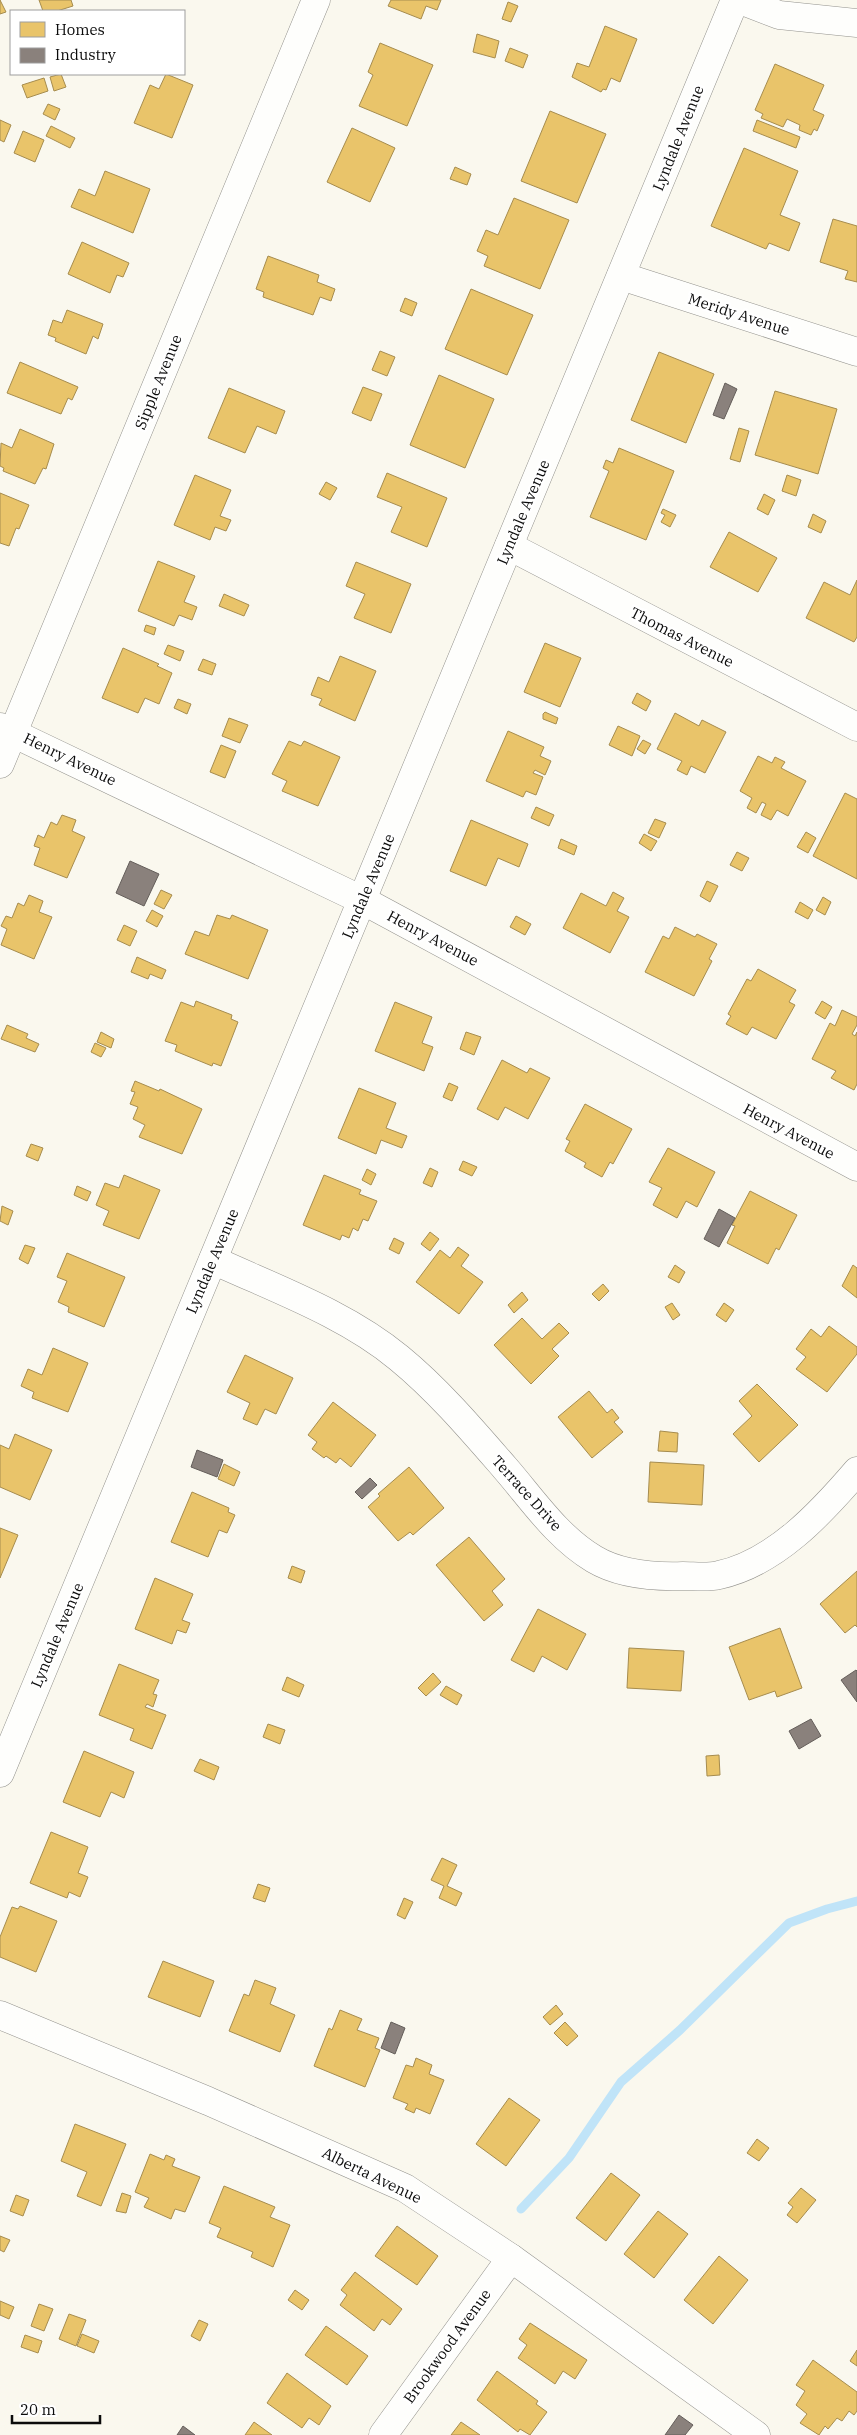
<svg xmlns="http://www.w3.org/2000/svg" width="857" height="2435" viewBox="0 0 857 2435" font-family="'IBM Plex Serif',serif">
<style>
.homes{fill:#e9c46a;stroke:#a68c4e}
.industry{fill:#8a817c;stroke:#645e5a}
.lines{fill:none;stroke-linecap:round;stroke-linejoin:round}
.stream{stroke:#c0e4f8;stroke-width:9}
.minor-casing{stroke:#93928d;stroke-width:29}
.minor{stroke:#fefefc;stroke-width:28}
.labels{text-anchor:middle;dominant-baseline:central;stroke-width:5;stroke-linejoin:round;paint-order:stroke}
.street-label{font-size:15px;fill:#0b0b0b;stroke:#fff}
</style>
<rect width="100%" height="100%" fill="#faf8ee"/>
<g class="homes">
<polygon points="0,0 6,12 0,14"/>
<polygon points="39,0 71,0 73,6 57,11 43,11"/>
<polygon points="391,0 441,0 437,10 426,6 421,19 388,6"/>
<polygon points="508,2 518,6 511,22 502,19"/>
<polygon points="605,26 637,39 620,82 611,78 606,90 603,89 601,92 572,77 577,63 589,67"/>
<polygon points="477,34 499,41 495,58 473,52"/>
<polygon points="380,43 433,65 407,126 359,106 373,75 368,72"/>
<polygon points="510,48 528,55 523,68 505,61"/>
<polygon points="775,64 824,85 813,110 824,115 817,131 814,129 811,135 799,130 800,125 787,119 783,127 761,118 763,114 755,110"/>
<polygon points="61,74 66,87 54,91 50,77"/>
<polygon points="166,74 193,85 172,138 134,123 150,85 159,89"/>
<polygon points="44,78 48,91 27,98 22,85"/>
<polygon points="48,104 60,109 55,120 43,114"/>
<polygon points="550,111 606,134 577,203 521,181"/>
<polygon points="0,120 11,125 4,142 0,140"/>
<polygon points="757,120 800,137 796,148 753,131"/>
<polygon points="51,126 75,138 70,148 46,136"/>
<polygon points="352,128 395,148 370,202 327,182"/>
<polygon points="23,131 44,140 35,162 14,153"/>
<polygon points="744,148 798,171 780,215 800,223 789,251 769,243 766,249 711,226"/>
<polygon points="455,167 471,174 467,185 450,179"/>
<polygon points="105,171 150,189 133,233 71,207 79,189 95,196"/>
<polygon points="514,198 569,220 540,289 484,266 488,256 477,251 486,230 498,235"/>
<polygon points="833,219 857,226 857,282 845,279 848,271 820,262"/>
<polygon points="82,242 129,263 123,277 117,275 110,293 68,274"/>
<polygon points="268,256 319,275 317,282 335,289 331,301 320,297 313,315 263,297 264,292 256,289"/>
<polygon points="471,289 533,315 507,375 445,349"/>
<polygon points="405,298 417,303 412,316 400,311"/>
<polygon points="67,310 103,324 98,339 93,336 86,354 55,341 56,338 48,335 53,320 62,323"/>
<polygon points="380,351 395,357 387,376 372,370"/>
<polygon points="659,352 714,374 686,443 631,420"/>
<polygon points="20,362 78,387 72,400 68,398 61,414 7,393"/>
<polygon points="439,375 494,399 465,468 410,445"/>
<polygon points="363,387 382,394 371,421 352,413"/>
<polygon points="229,388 285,411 276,434 257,426 245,453 208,438"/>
<polygon points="775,391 837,409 818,474 755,455"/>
<polygon points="739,428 749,431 740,462 730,459"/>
<polygon points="20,429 54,444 46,469 43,468 35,484 3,471 4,468 0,466 1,443 12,448"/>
<polygon points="619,448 674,471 646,540 590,517 609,471 603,468 606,460 613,463"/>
<polygon points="387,473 447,498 427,547 391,532 402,507 377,497"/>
<polygon points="195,475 231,490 220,516 231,520 226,531 215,527 210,540 174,525"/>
<polygon points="787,475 801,480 796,496 782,491"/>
<polygon points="326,482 337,488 330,500 319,494"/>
<polygon points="0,493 29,505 19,529 16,528 9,546 0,543"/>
<polygon points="764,494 775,500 768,515 757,509"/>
<polygon points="663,509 676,515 670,527 661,522 665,515 661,513"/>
<polygon points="813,514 826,521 821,533 808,527"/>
<polygon points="729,532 777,558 758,592 710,567"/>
<polygon points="158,561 195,576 184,602 197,607 192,620 179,615 174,626 138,611"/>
<polygon points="356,562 411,584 391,633 354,618 365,594 346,586"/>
<polygon points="857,580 857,637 854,642 806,618 824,582 850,595"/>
<polygon points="224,594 249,605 244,616 219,606"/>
<polygon points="146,625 156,628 154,635 144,631"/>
<polygon points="545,643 581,658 560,707 524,692"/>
<polygon points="168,645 184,651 180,661 164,654"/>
<polygon points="123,648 159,664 157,666 172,673 159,704 145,698 138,713 102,698"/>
<polygon points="340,656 376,671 355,721 319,705 322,699 311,695 318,677 329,682"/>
<polygon points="203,659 216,664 212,675 198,670"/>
<polygon points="637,693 651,701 646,711 632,703"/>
<polygon points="178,699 191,704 187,714 174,708"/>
<polygon points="545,712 558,718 556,724 543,719 543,714"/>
<polygon points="675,713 699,726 702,720 726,732 705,773 691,766 687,775 677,770 682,761 657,749"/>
<polygon points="229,718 248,725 240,743 222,736"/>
<polygon points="618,726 640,736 632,756 609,745"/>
<polygon points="508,731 544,747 540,756 551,761 545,775 535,770 533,773 543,777 536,795 526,791 523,797 486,781"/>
<polygon points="643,740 651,744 645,754 637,749"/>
<polygon points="289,741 301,746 304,741 340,757 318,806 282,791 287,781 272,774"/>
<polygon points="221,745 236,751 225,778 210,772"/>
<polygon points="758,756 772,763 775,757 785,762 781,768 806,781 788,816 777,810 771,820 761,815 766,804 762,802 756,813 747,808 752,798 740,791"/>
<polygon points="845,793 857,799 857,879 813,856"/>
<polygon points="536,807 554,815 549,826 531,818"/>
<polygon points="62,815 76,820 72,831 85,837 67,878 34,865 40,848 34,846 38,835 44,838 51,822 57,825"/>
<polygon points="655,819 666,823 659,838 648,833"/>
<polygon points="471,820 528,844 519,867 498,858 486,886 450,871"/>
<polygon points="806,832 816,838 808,853 797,847"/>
<polygon points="644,834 657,841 651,851 639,843"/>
<polygon points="561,839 577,846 574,855 558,848"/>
<polygon points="737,852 749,858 742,871 730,865"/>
<polygon points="707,881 718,886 710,902 700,896"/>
<polygon points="161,890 172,895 164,909 154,904"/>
<polygon points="613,892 624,898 617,911 629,917 610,953 563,928 581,893 606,906"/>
<polygon points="29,895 43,901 39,912 52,917 34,959 1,945 7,929 1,926 6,916 12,918 18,903 24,906"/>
<polygon points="823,897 831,902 825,915 816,910"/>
<polygon points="800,902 813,910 808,919 795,912"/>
<polygon points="152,910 163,916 157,927 146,921"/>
<polygon points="217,915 230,919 232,915 268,930 248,979 185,954 195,931 209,936"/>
<polygon points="516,916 531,924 525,935 510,927"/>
<polygon points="124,925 137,931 130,946 117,940"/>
<polygon points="675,927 695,937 697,934 717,944 709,959 712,961 694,996 645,972 663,936 669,939"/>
<polygon points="137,957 166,970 162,979 150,974 148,979 131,972"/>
<polygon points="758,969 796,990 789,1002 795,1005 776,1039 752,1027 747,1035 726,1024 731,1016 728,1014 747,979 751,981"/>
<polygon points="196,1001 232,1015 231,1019 238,1022 221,1066 213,1063 212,1066 175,1051 177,1045 165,1041 181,1002 194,1007"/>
<polygon points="822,1001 832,1007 825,1019 815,1013"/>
<polygon points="395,1002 432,1017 422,1043 433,1047 424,1071 375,1051"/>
<polygon points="842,1010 857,1017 857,1025 852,1034 855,1036 857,1032 857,1084 854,1090 831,1078 836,1071 812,1059 830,1023 835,1026"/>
<polygon points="7,1025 28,1034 26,1038 39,1044 35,1052 1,1039"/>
<polygon points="101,1032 114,1039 111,1048 97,1042"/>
<polygon points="466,1032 481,1037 474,1055 460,1049"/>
<polygon points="95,1043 106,1048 101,1057 91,1052"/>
<polygon points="502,1060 527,1073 530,1068 550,1078 528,1119 505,1107 498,1120 477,1109"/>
<polygon points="135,1081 159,1091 160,1089 202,1109 182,1154 139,1137 145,1125 133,1119 138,1107 130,1104 135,1092 131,1091"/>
<polygon points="449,1083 458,1087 452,1101 443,1097"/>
<polygon points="359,1088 396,1103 386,1128 407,1136 402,1148 381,1140 376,1154 338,1138"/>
<polygon points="585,1104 632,1129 613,1164 610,1162 602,1177 584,1167 586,1163 565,1151 570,1141 566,1139"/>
<polygon points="31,1144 43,1148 38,1161 26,1156"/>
<polygon points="668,1148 715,1172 697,1207 686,1201 677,1218 653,1205 662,1188 649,1182"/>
<polygon points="463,1161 477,1167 472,1176 459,1170"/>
<polygon points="430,1168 438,1172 432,1187 423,1183"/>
<polygon points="367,1169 376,1174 371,1185 362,1180"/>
<polygon points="124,1175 160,1190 139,1239 103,1225 109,1211 96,1205 105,1183 119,1188"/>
<polygon points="324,1175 361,1190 359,1194 377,1201 368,1221 363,1219 358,1231 353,1228 349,1238 342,1235 340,1240 303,1225"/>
<polygon points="77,1186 91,1192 87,1201 74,1195"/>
<polygon points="750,1191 797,1215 779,1250 776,1248 768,1264 727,1243 735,1226 732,1225"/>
<polygon points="2,1206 13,1211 8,1225 0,1221"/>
<polygon points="430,1232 439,1239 430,1251 421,1244"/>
<polygon points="394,1238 404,1243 399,1254 389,1249"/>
<polygon points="25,1245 35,1248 28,1264 19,1259"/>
<polygon points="458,1247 469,1255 461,1266 483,1282 459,1314 416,1282 440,1250 450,1258"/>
<polygon points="67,1253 125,1277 104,1327 68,1312 69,1307 58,1302 67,1281 57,1277"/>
<polygon points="675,1265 685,1272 679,1283 668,1277"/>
<polygon points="853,1265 857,1268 857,1298 842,1286"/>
<polygon points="603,1284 609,1291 599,1301 592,1294"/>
<polygon points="522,1292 528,1300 514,1313 508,1305"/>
<polygon points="672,1303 680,1315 673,1320 665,1307"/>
<polygon points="724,1303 734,1310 726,1322 716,1315"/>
<polygon points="522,1318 542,1339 559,1323 569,1333 552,1349 559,1356 531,1384 494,1345"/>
<polygon points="829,1326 857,1347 857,1354 827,1392 796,1369 806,1357 796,1349 811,1329 821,1337"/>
<polygon points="53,1348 88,1363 68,1412 32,1398 34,1392 21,1386 28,1369 42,1375"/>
<polygon points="245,1355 293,1378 276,1414 265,1409 257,1425 243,1419 250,1403 227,1392"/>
<polygon points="757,1384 798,1425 759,1462 733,1434 752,1416 739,1401"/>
<polygon points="589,1391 607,1413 612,1409 619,1418 614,1422 623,1432 592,1458 558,1417"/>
<polygon points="333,1402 376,1435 351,1467 340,1458 336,1463 326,1456 324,1458 312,1449 317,1442 308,1435"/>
<polygon points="660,1431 678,1433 677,1452 658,1451"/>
<polygon points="15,1434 52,1450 30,1500 0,1487 0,1445 9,1449"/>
<polygon points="650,1462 704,1465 702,1505 648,1502"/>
<polygon points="224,1464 240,1472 234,1486 218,1479"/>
<polygon points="409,1467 444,1508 413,1535 410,1532 398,1541 368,1507 380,1496 378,1494"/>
<polygon points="192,1492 229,1508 228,1512 235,1515 227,1533 219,1530 208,1557 171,1542"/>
<polygon points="0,1528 18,1535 0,1578"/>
<polygon points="469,1537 505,1579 492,1591 503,1605 484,1621 436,1565"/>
<polygon points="292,1566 305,1571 301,1583 288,1578"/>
<polygon points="857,1571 857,1627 855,1625 845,1633 820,1604"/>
<polygon points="155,1578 193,1594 182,1620 190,1623 186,1633 177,1630 172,1644 135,1629"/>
<polygon points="538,1609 586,1634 567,1670 542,1656 534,1672 511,1660"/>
<polygon points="780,1628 802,1688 777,1697 775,1691 749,1700 729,1647"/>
<polygon points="629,1648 684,1651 681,1691 627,1688"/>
<polygon points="119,1664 159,1680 153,1694 157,1695 153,1707 147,1704 145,1707 166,1715 152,1749 130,1740 134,1729 99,1715"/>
<polygon points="433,1673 441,1682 426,1696 418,1688"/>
<polygon points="287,1677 304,1685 299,1697 282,1690"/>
<polygon points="446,1686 462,1695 457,1705 440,1695"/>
<polygon points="268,1724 285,1730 280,1744 263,1737"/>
<polygon points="84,1751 134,1772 124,1798 111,1792 100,1817 63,1802"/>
<polygon points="719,1755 720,1775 707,1776 706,1756"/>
<polygon points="200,1759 219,1767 214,1780 194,1771"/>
<polygon points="51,1832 88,1847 78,1873 88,1877 80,1897 69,1892 67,1898 30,1883"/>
<polygon points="442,1858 457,1865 447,1886 462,1893 456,1906 439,1898 444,1886 431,1880"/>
<polygon points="258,1884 270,1888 265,1902 253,1898"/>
<polygon points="404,1898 413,1902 405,1919 397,1915"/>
<polygon points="20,1906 57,1921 36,1972 0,1957 0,1937 12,1907 18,1909"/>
<polygon points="163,1961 214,1981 200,2017 148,1997"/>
<polygon points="255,1980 276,1988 270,2004 295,2015 280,2052 229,2031 244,1994 249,1996"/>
<polygon points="556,2005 563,2014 550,2025 543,2017"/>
<polygon points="340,2010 362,2019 357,2030 379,2038 375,2048 380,2050 365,2087 314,2066 329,2028 332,2030"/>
<polygon points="565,2022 578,2036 567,2046 554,2033"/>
<polygon points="416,2058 432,2065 429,2074 444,2080 430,2114 416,2108 414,2113 405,2109 408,2104 393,2098 406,2065 413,2067"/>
<polygon points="509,2098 540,2120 506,2166 476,2144"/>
<polygon points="75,2124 126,2144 101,2206 77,2196 87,2172 61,2161"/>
<polygon points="757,2139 769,2148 759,2161 747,2153"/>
<polygon points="150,2154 164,2160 166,2155 175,2159 172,2166 200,2177 185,2212 175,2209 171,2219 144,2207 149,2198 135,2192"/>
<polygon points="611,2173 640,2195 606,2241 576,2218"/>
<polygon points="224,2186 275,2207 270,2217 290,2225 273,2267 251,2257 253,2252 217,2237 221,2228 209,2223"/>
<polygon points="801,2188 816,2200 797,2223 787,2215 793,2207 788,2203"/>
<polygon points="122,2193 131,2196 126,2213 116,2211"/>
<polygon points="16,2195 29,2200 23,2216 10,2211"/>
<polygon points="658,2211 688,2234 654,2278 624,2254"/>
<polygon points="397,2226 438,2256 417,2285 375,2256"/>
<polygon points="0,2236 10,2240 4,2252 0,2250"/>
<polygon points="719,2256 748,2280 713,2324 684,2300"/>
<polygon points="355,2272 402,2309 390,2325 382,2319 374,2331 340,2305 347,2295 341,2290"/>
<polygon points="295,2290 309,2300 302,2310 288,2300"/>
<polygon points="0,2301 14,2307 9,2319 0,2315"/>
<polygon points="39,2304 53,2309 44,2331 31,2326"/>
<polygon points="69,2314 86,2320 76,2346 59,2339"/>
<polygon points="199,2320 208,2324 200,2341 191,2336"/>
<polygon points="530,2323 587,2360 575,2379 563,2371 555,2384 518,2358 527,2345 519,2339"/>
<polygon points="326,2326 368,2356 347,2385 305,2355"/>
<polygon points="82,2334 99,2341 94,2353 77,2346"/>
<polygon points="25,2335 42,2341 38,2353 21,2347"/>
<polygon points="857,2350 857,2366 850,2361"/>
<polygon points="813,2360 857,2392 857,2411 854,2415 849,2411 842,2421 837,2418 828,2429 825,2426 819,2435 800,2423 807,2414 796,2405 805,2391 796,2385"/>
<polygon points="497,2371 538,2401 536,2404 547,2412 530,2435 520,2429 518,2432 477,2400"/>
<polygon points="287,2373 331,2406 319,2425 309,2418 302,2428 267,2403"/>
<polygon points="254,2422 272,2435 245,2435"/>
<polygon points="461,2422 480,2435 451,2435"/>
</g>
<g class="industry">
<polygon points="725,383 737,389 724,419 713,415"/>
<polygon points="130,861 159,874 144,906 116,893"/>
<polygon points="719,1209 735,1218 719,1247 704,1239"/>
<polygon points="197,1450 223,1460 217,1477 191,1467"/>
<polygon points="370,1478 377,1485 362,1499 355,1492"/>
<polygon points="856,1670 857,1671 857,1702 841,1680"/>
<polygon points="811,1719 821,1736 799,1749 789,1731"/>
<polygon points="391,2022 405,2028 395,2054 381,2048"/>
<polygon points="679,2415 693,2425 685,2435 665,2435"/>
<polygon points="183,2426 195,2435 177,2435"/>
</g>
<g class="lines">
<polyline class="stream" points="521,2209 569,2158 621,2082 680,2030 789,1923 827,1909 857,1901"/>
<defs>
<g id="minor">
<polyline points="740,0 779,15 857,23"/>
<polyline points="621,276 857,352"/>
<polyline points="509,546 857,727"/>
<polyline points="0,727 362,900 857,1167"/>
<polyline points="0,764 316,0"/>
<path d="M213,1260C276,1289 346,1314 399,1358C438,1390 472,1430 505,1468C532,1499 557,1537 594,1559C619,1574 654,1577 683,1576C694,1576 708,1578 719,1575C775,1563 821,1513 857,1471"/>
<polyline points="0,1773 735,0"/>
<polyline points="0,2015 208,2101 405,2188 511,2258 756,2435"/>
<polyline points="383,2435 511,2258"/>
</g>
</defs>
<use href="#minor" class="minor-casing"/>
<use href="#minor" class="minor"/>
</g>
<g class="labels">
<g class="street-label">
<text transform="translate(678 138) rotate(-68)">Lyndale Avenue</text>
<text transform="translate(739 314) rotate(18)">Meridy Avenue</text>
<text transform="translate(158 382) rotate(-68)">Sipple Avenue</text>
<text transform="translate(523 512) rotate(-67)">Lyndale Avenue</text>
<text transform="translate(682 637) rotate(27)">Thomas Avenue</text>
<text transform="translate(70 759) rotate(26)">Henry Avenue</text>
<text transform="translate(368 886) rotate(-67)">Lyndale Avenue</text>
<text transform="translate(433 938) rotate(28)">Henry Avenue</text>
<text transform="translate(789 1131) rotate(28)">Henry Avenue</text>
<text transform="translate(212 1261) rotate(-67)">Lyndale Avenue</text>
<text transform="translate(527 1493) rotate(48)">Terrace Drive</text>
<text transform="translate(57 1635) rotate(-67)">Lyndale Avenue</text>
<text transform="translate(372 2175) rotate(26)">Alberta Avenue</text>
<text transform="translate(447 2346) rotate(-54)">Brookwood Avenue</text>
</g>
</g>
<rect x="10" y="10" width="175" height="65" fill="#ffffff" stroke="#9d9d9d"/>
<rect x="20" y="22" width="25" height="15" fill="#e9c46a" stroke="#9d9d9d"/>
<text x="55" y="35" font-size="15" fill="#0b0b0b">Homes</text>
<rect x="20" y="48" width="25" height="15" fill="#8a817c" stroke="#9d9d9d"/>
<text x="55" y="60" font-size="15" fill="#0b0b0b">Industry</text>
<path d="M12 2415v8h88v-8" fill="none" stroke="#0b0b0b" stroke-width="2.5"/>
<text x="20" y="2415" font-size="15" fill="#0b0b0b" stroke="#ffffff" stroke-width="4" paint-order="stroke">20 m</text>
</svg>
